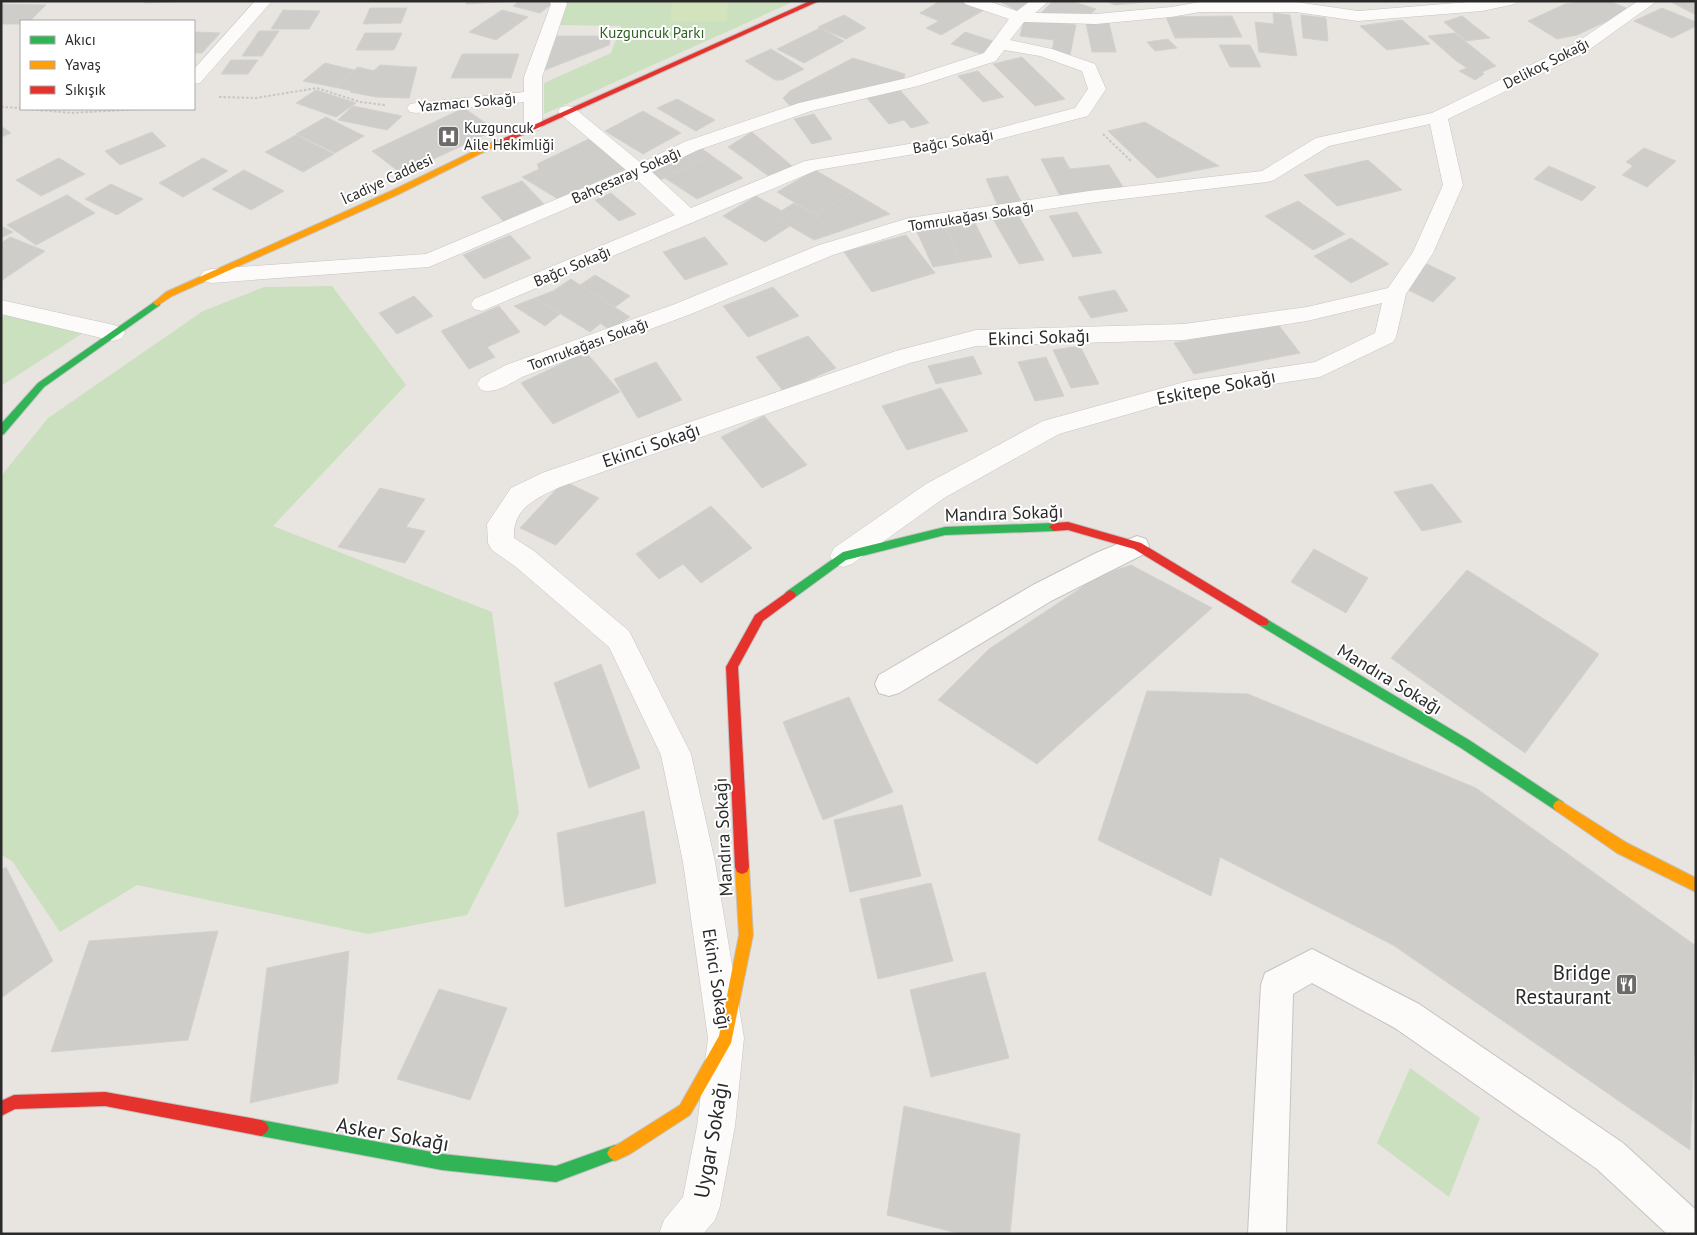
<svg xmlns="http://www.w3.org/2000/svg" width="1697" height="1235" viewBox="0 0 1697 1235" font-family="'PT Sans',sans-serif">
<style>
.green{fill:#cbe0be}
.pitch{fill:#d3e3bc}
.building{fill:#cfcdca;stroke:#d3d1cd}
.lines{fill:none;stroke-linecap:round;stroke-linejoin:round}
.lane-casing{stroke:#c4c4c3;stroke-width:2}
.street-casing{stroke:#c4c4c3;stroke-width:1}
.fast-casing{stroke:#c4c4c3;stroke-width:2}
.slow-casing{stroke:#c4c4c3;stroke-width:2}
.jam-casing{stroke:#c4c4c3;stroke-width:2}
.path{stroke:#c6c6c5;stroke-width:2;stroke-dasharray:2.5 2;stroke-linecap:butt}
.lane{fill:#fcfbfa;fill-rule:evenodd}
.street{fill:#fcfbfa;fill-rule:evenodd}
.fast{fill:#30b455;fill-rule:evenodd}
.slow{fill:#ff9f0a;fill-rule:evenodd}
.jam{fill:#e5322d;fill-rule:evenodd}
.labels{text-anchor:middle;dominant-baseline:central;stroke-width:4;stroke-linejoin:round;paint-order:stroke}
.far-park-label{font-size:15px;fill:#2d6022;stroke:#fff}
.far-street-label{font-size:15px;fill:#2a2a2a;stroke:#fff}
.far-poi-label{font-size:15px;fill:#2a2a2a;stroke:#fff;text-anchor:start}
.street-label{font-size:18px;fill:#2a2a2a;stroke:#fff}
.near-poi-label{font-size:21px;fill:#2a2a2a;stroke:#fff;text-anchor:end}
.near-street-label{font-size:21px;fill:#2a2a2a;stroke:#fff}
</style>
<rect width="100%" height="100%" fill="#e8e5e1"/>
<g class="green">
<polygon points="566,1 795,1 544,114 544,83 611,53 621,26 560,25"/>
<polygon points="332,286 406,385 273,526 492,612 519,814 467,915 368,934 137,885 60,932 12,861 1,855 1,476 48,418 203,311 264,287"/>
<polygon points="29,306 89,329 1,386 1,317"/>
<polygon points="1410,1068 1480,1118 1449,1197 1377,1143"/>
</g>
<polygon class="pitch" points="672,1 728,1 727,21 670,22"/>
<g class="building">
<polygon points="145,1 188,1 144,3"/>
<polygon points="467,1 514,1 466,4"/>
<polygon points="520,1 552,1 554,2 540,13 513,6"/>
<polygon points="940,1 965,1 984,10 941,35 926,28 939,21 920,13"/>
<polygon points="999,1 1036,1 1018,11"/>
<polygon points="1053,1 1071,1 1096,9 1088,16 1041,13"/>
<polygon points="1106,1 1144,1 1145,2 1115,5"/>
<polygon points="1588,1 1609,1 1631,10 1577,35 1557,39 1528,21 1565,4"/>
<polygon points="1696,1 1696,15 1671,2 1672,1"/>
<polygon points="1,4 46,5 30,21 21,21 21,24 1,24"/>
<polygon points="370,8 407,8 401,23 363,24"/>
<polygon points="1662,8 1696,22 1696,26 1672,38 1634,21"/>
<polygon points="283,10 320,11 309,29 271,29"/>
<polygon points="502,10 528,17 496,40 469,32"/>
<polygon points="1273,13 1290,15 1297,56 1259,52 1255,22 1274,24"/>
<polygon points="844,15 866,28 846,39 818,27"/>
<polygon points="1301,15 1326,18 1328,41 1303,38"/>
<polygon points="1232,16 1242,37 1175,38 1166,17"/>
<polygon points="1462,16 1490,38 1466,41 1444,22"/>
<polygon points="1024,19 1076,25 1070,55 1052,52 1054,40 1020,36"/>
<polygon points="1402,20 1430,44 1387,50 1360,26"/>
<polygon points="1086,23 1109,23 1116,52 1092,52"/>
<polygon points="820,28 844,41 804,63 777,49"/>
<polygon points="259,31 279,31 262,56 242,56"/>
<polygon points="194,32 220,33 202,53 194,53"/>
<polygon points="965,32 996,42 982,54 951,44"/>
<polygon points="365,33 402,33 394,50 356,50"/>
<polygon points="1455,33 1496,66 1482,72 1484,74 1475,80 1459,71 1467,68 1455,60 1428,36"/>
<polygon points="557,36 611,36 609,45 545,70"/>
<polygon points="1168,39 1177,48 1155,51 1147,42"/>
<polygon points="1219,45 1250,45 1261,67 1230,67"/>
<polygon points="771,49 804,69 782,80 775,80 745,61"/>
<polygon points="462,54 519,54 511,78 451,78"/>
<polygon points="1022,57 1065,99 1035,106 993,64"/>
<polygon points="853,58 905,74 903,82 790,106 783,98 790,91"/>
<polygon points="231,60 258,60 248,74 221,74"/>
<polygon points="325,63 354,70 334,87 303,81"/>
<polygon points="380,65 409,67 376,97 350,92"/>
<polygon points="358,67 374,71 352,91 334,87"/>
<polygon points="409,67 417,67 409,98 376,97"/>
<polygon points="978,71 1004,97 983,102 958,76"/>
<polygon points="899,89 929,123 911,128 904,120 889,124 866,97"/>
<polygon points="316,90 356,103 336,117 296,103"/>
<polygon points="677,99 715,120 696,131 657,108"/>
<polygon points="353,106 402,116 387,130 338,120"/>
<polygon points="464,108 495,130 402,174 372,151"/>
<polygon points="643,111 681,133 643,154 605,131"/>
<polygon points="814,114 832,139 812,144 794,119"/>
<polygon points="326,117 364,136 335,153 296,134"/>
<polygon points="1145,122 1219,166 1157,178 1108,131"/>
<polygon points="1,126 11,133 1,137"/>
<polygon points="152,132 166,146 120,165 105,151"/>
<polygon points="752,132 792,166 770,177 728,147"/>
<polygon points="296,135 334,154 303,172 265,152"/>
<polygon points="593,137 625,169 558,199 522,177 539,169 537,164"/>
<polygon points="700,147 712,156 660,180 648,171"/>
<polygon points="1644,148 1676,161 1647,187 1622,175 1633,166 1626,162"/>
<polygon points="712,156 743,178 697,199 665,178"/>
<polygon points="1063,157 1070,169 1109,165 1125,190 1061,198 1041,159"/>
<polygon points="59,158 85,174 41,196 16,180"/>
<polygon points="203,158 228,171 183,197 159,183"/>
<polygon points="1368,160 1402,190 1337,206 1304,175"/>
<polygon points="1549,166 1596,187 1582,201 1534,179"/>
<polygon points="244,170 284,191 251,210 212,189"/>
<polygon points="815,170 853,192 816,215 777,192"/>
<polygon points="1008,176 1022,203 998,206 986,179"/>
<polygon points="522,181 546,206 505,223 481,197"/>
<polygon points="111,184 143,199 117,215 85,199"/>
<polygon points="853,192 890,214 832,234 816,215"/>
<polygon points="611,193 636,214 619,221 595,200"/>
<polygon points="67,195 95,213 36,245 7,225"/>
<polygon points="756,196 782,211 773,216 790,226 765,242 723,216"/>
<polygon points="1298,201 1345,234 1313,250 1265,216"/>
<polygon points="794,203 816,215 832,234 814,240 773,216"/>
<polygon points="1077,212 1102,253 1073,257 1049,216"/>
<polygon points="1018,215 1044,260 1019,264 993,219"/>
<polygon points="975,223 992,257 961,262 945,227"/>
<polygon points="1,226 13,232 1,238"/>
<polygon points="945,227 961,262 933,267 917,232"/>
<polygon points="510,235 531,258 484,279 463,255"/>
<polygon points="906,235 935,273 872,292 844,252"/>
<polygon points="10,237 45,251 1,281 1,243"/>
<polygon points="705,237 728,264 685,280 663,252"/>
<polygon points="1351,238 1389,264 1351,283 1314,256"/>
<polygon points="1427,264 1456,278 1433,302 1404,288"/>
<polygon points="595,275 630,296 615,307 580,285"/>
<polygon points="571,279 580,285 630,317 610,330 553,291"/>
<polygon points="773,287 799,316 748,337 723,306"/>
<polygon points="1115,290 1128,311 1091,318 1078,297"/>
<polygon points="553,291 601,323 590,332 535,298"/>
<polygon points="414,296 433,316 397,334 379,313"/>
<polygon points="535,298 560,314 545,326 514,306"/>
<polygon points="499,306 520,332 487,347 495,357 469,369 441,331"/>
<polygon points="1277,323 1300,353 1194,374 1174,343"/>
<polygon points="808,336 836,368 783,391 756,357"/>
<polygon points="1080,346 1099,384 1071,388 1053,350"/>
<polygon points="586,352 620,392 553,424 521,383"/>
<polygon points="973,356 982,374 936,384 928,366"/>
<polygon points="1046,357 1064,396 1035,401 1018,362"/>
<polygon points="656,362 682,400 638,418 614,379"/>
<polygon points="941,388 968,431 907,450 882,406"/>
<polygon points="764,416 807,465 762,488 721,437"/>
<polygon points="564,481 599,498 556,545 520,528"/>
<polygon points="1432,484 1462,522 1422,531 1394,492"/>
<polygon points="380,488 425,499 406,527 425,531 405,563 338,547"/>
<polygon points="711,506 752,548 701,583 683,564 659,579 636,554"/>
<polygon points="1314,549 1368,578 1346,613 1291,582"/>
<polygon points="1131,565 1212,608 1037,764 938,700 989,649 1099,576"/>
<polygon points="1467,570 1599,654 1525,753 1391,658"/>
<polygon points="601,664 640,768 589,788 554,683"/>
<polygon points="1147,691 1248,694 1476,788 1696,946 1696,1005 1690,1150 1393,945 1220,857 1211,896 1098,840"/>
<polygon points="849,697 893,792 823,820 783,722"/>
<polygon points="902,805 921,876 850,892 834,820"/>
<polygon points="644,811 656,883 565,907 557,833"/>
<polygon points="6,867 53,961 1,998 1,870"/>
<polygon points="931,883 953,961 878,979 860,899"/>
<polygon points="218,931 188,1040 51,1052 89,941"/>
<polygon points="349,951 338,1083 250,1103 267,968"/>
<polygon points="985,972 1009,1058 931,1077 910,990"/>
<polygon points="439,989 507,1008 470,1100 397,1079"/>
<polygon points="904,1106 1020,1134 1010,1234 961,1234 887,1215"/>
</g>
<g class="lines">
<defs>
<g id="lane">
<polygon points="1137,536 1146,539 1149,546 1146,553 1051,601 899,693 889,696 879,693 875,684 879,675 1033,585 1096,553"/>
<polygon points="1312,949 1419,1004 1623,1143 1696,1210 1696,1234 1667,1234 1597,1169 1395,1028 1312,983 1293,994 1286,1234 1248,1234 1261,985 1265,973"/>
</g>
<g id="street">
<polygon points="255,1 272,1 200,83 194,84 194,69"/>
<polygon points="549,1 565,1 567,4 542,77 542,126 539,130 533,131 527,130 524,126 524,102 416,113 410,112 407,108 410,104 416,103 524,92 524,77 551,4"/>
<path d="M963,1H988L1017,11L1030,1H1049L1035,13L1096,14L1171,7L1200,2H1296L1358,11L1481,1H1517L1515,4L1482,11L1358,21L1296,12H1200L1171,17L1096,24L1024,22L1010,40L1052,49L1095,64L1106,89L1088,116L988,142L817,170L482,311L474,309L471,304L474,299L675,215L636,179L429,267L211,283L204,281L200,276L204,271L211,269L426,254L626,170L561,115L558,111L561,107L567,106L573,107L641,163L684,142L799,103L907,78L984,53L1009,19L965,4ZM1004,50L1040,56L1082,71L1088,89L1075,108L988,131L805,161L691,208L652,172L698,150L811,111L918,86L996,61Z"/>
<path d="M1638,1H1657L1586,52L1448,119L1463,185L1433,253L1406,294L1396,337L1393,342L1320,377L1188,397L1059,434L944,498L852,564L843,567L834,564L830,556L834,548L926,484L1043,421L1188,381L1315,362L1375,333L1382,303L1307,321L1184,340L976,346L910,363L560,487C537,498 512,508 514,538L534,551L629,631L691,754L715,862L744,1038L735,1126L720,1206L715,1220L703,1234H659L664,1220L683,1197L697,1126L708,1038L683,862L661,755L609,647L516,567L492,550L488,543L487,524L511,488L542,473L896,351L976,330L1184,324L1307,307L1388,288L1413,252L1443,185L1430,124L1329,146L1274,180L1267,182L1089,203L918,228L833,255L691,314L522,377C509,384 496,394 481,390L477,384L481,378L506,365L675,304L819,245L909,218L1089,191L1262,171L1316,138L1432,113L1574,44Z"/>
<polygon points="1,300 114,325 122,328 125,333 122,338 114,341 1,314"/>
</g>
<g id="fast">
<polygon points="157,300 160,301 160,305 44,387 4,434 1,435 1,424 38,383"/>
<polygon points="1054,523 1059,527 1054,531 945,535 846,560 794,598 786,598 784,595 786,592 843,552 945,527"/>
<polygon points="1263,617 1469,740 1563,802 1565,806 1563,810 1559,812 1555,810 1461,748 1259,625 1257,622 1259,619"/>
<polygon points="261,1120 442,1154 556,1166 615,1145 620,1148 623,1153 620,1158 556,1182 442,1170 261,1136 256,1133 253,1128 256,1123"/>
</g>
<g id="slow">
<polygon points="501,138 508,140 397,195 172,296 157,306 153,303 166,292 391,191"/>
<polygon points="1559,800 1627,843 1696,878 1696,892 1617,853 1555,810 1553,806 1555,802"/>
<polygon points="742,860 747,862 749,867 753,935 731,1043 690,1115 630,1154 615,1161 610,1158 607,1153 610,1148 620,1143 680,1105 719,1036 739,935 735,867 737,862"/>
</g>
<g id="jam">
<polygon points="810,1 819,1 507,142 500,140"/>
<polygon points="1068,522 1141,543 1267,619 1269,622 1267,625 1259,625 1134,549 1068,530 1054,531 1049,527 1054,523"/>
<polygon points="790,590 794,592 796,595 794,598 763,621 738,667 749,867 747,872 742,874 737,872 735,867 726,667 755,615"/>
<polygon points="105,1092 261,1120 266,1123 269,1128 266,1133 261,1136 105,1106 15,1109 1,1116 1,1101 14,1095"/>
</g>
</defs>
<use href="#lane" class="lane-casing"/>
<use href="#street" class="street-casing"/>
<use href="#fast" class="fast-casing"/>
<use href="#slow" class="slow-casing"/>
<use href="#jam" class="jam-casing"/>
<g class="path">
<polyline points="219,97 256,98 317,88 360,102 385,105"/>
<polyline points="1,107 21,108"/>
<polyline points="27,109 72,113 143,109"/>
<polyline points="1103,134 1131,161"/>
</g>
<use href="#lane" class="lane"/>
<use href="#street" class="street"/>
<use href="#fast" class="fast"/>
<use href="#slow" class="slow"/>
<use href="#jam" class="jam"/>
</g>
<defs>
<symbol id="hospital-square" viewBox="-11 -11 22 22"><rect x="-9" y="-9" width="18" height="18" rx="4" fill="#6c6b6a" stroke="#fff"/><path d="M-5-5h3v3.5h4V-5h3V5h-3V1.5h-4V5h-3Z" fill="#fff"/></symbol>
<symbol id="restaurant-square" viewBox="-11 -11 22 22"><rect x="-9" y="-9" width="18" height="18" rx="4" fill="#6c6b6a" stroke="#fff"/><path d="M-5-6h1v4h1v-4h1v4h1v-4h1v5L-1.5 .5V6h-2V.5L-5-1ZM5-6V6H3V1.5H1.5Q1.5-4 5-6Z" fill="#fff"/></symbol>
</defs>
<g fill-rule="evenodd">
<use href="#hospital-square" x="436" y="124" width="25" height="25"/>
<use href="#restaurant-square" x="1614" y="972" width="25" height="25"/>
</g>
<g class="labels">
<g class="far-park-label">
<text x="652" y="32">Kuzguncuk Parkı</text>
</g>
<g class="far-street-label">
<text transform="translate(1546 63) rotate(-27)">Delikoç Sokağı</text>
<text transform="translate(467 102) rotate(-5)">Yazmacı Sokağı</text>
<text transform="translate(953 141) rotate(-10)">Bağcı Sokağı</text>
<text transform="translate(626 175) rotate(-24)">Bahçesaray Sokağı</text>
<text transform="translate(387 179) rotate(-25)">İcadiye Caddesi</text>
<text transform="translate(971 216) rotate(-9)">Tomrukağası Sokağı</text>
<text transform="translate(572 266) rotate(-23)">Bağcı Sokağı</text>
<text transform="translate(588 344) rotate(-20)">Tomrukağası Sokağı</text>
</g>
<g class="far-poi-label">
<text x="464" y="127">Kuzguncuk<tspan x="464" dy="17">Aile Hekimliği</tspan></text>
</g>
<g class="street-label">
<text transform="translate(1039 337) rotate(-2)">Ekinci Sokağı</text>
<text transform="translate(1216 387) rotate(-11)">Eskitepe Sokağı</text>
<text transform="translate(651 445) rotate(-19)">Ekinci Sokağı</text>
<text transform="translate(1004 513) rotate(-2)">Mandıra Sokağı</text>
<text transform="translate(1390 679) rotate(31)">Mandıra Sokağı</text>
<text transform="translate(723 837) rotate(-93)">Mandıra Sokağı</text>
<text transform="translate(717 979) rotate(81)">Ekinci Sokağı</text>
</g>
<g class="near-poi-label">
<text x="1611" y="972">Bridge<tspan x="1611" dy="24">Restaurant</tspan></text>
</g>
<g class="near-street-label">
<text transform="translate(393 1134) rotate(10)">Asker Sokağı</text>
<text transform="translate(711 1140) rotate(-80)">Uygar Sokağı</text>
</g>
</g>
<rect width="1697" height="1235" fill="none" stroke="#2a2a2a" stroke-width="5"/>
<rect x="20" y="20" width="175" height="90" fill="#ffffff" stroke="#aaaaaa"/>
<rect x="30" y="36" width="25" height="8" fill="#30b455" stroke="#aaaaaa"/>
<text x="65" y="45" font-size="15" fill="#2a2a2a">Akıcı</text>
<rect x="30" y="61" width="25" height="8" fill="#ff9f0a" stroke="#aaaaaa"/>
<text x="65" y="70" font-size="15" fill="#2a2a2a">Yavaş</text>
<rect x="30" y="86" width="25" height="8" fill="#e5322d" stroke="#aaaaaa"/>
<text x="65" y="95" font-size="15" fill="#2a2a2a">Sıkışık</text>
</svg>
